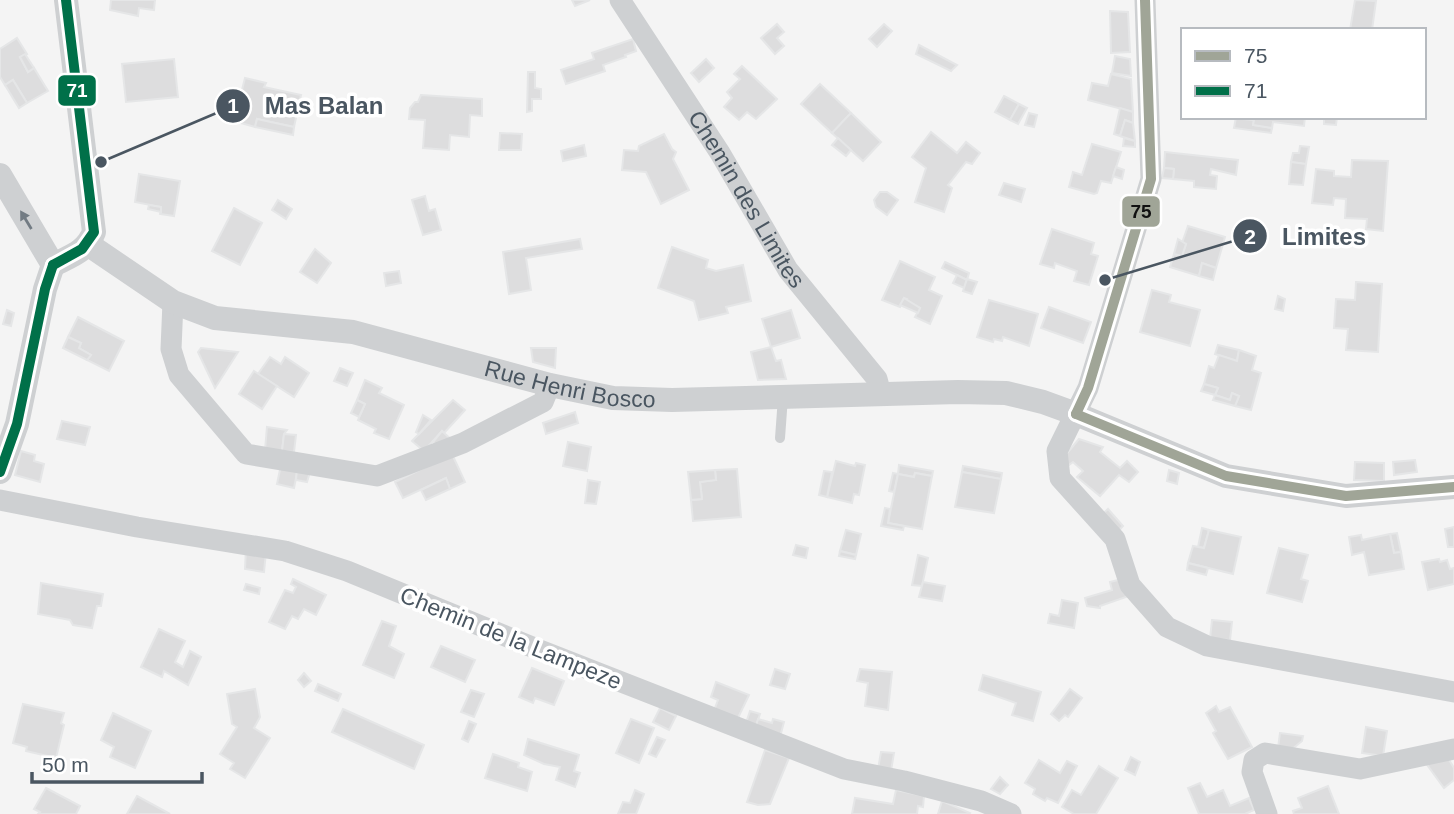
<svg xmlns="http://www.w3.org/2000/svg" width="1454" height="814" viewBox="0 0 1454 814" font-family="Helvetica,sans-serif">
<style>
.building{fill:#ddddde;stroke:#e5e6e7;stroke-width:2}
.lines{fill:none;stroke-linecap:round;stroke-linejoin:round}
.service{stroke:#ced0d2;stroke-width:10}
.minor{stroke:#ced0d2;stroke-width:21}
.tertiary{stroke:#ced0d2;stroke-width:24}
.bus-1-casing{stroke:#fff;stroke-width:16}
.bus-2-casing{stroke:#fff;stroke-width:16}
.bus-1{stroke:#a0a597;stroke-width:10}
.bus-2{stroke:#007049;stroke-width:10}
.oneway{fill:#727b83}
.labels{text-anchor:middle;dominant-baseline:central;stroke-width:7;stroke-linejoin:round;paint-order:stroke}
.street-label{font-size:23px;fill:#4a5661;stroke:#fff}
.leader{fill:none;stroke:#4a5661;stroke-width:2.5}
.callout-dot{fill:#4a5661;stroke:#fff;stroke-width:2.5}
.mark-label{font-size:21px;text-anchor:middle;font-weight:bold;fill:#fff}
.callout-label{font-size:24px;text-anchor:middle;font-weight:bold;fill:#4a5661;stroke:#fff;stroke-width:7;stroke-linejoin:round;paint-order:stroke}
.line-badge{stroke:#fff;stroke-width:2.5}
.badge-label{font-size:19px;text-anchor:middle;font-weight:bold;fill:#fff}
.pale-badge-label{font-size:19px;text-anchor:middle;font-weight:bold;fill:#111}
</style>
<rect width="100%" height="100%" fill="#f4f4f4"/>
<g class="building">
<polygon points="111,0 155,0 154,10 139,8 138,16 110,10"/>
<polygon points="572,0 590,0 575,6"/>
<polygon points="1355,0 1376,1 1372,30 1350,30"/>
<polygon points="1110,11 1128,12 1130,52 1111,53"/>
<polygon points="777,24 784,32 777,38 784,46 775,54 761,38"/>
<polygon points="884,24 892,31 877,47 869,39"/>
<polygon points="17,38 27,54 20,57 28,72 34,68 48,91 27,103 13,80 5,85 0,77 0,49"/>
<polygon points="633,39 636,51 625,55 626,57 603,65 605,71 566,84 561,70 594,59 592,53"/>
<polygon points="919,45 957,65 951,71 916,54"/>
<polygon points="25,54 34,68 28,72 20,57"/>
<polygon points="1115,56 1130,59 1131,76 1112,73"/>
<polygon points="174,59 178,97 126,102 122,64"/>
<polygon points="706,59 714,68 699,82 691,73"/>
<polygon points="742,66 777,99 756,119 747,112 739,120 724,107 732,98 727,92 740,79 734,74"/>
<polygon points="528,72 535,72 535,88 541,89 541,99 532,99 532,111 527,112"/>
<polygon points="1111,74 1131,79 1133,112 1088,100 1092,83 1108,86"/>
<polygon points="245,78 266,83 264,87 301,95 294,127 257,119 255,127 234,121"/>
<polygon points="13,80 27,103 19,108 5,85"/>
<polygon points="820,84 851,113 832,133 801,104"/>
<polygon points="421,95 482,99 482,116 470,115 469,137 450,135 449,150 423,148 425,120 409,119 410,108 415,102 418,102"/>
<polygon points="1004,96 1019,104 1010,120 995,112"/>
<polygon points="1019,104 1027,108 1018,124 1010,120"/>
<polygon points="1120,108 1133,112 1133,123 1125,120 1120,136 1114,134"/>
<polygon points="851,113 881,142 863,161 832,133"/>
<polygon points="1029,113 1037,115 1034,127 1025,125"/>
<polygon points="1236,117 1254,120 1253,125 1272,128 1271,133 1234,128"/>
<polygon points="1244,117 1305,117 1304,126 1273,122 1272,128 1253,125 1254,120 1244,119"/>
<polygon points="1324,117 1337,117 1336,125 1324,124"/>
<polygon points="257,119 294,127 293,135 255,127"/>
<polygon points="1125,120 1133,123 1135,141 1120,136"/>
<polygon points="931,132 957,153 966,142 980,153 972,164 966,162 948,185 952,188 944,212 915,202 926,168 912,157"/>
<polygon points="500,133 522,134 521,150 499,150"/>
<polygon points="664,134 672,149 676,152 673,159 689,190 661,204 646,172 622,170 624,150 638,151 639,146"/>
<polygon points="838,138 851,150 846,156 832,145"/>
<polygon points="1124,138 1135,141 1135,147 1123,146"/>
<polygon points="1092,144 1121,152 1111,183 1101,181 1097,193 1094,194 1069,187 1073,172 1082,175"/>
<polygon points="584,145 586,156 563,161 561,151"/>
<polygon points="1300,146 1309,147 1306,164 1291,162 1293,153 1299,153"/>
<polygon points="1165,152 1238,160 1236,175 1211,169 1210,175 1217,176 1216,189 1194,187 1194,181 1173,179 1174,169 1164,168"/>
<polygon points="1352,160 1388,161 1383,231 1366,229 1367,219 1345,218 1346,199 1334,198 1333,205 1312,203 1316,169 1334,171 1334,176 1351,177"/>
<polygon points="1291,162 1306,164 1303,185 1289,184"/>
<polygon points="1116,167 1124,170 1122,179 1113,176"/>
<polygon points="1164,168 1174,169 1173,179 1162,178"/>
<polygon points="139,174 180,181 174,216 160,214 161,207 135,202"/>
<polygon points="1004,183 1025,189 1021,202 999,195"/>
<polygon points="880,192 887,192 898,200 887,215 876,207 874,200"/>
<polygon points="425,196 429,211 435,209 441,230 423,235 412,200"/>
<polygon points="278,200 292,209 286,219 272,210"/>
<polygon points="149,205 161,207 161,212 148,209"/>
<polygon points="234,208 262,223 240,265 212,251"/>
<polygon points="1188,226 1225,237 1216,268 1202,263 1199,276 1170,267 1174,254 1182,256 1186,244 1182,243"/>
<polygon points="1052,229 1094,243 1091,254 1098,256 1089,285 1074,281 1077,271 1055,263 1054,268 1040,264"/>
<polygon points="580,239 582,249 526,258 531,290 509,294 503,252"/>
<polygon points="1178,239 1186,244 1182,256 1174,254"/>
<polygon points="672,247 708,260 706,268 716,271 743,265 751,301 726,307 728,313 699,320 694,301 658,288"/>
<polygon points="315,249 331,263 317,283 300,272"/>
<polygon points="900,261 935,277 929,290 942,296 930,324 915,317 920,308 906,301 907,299 904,298 900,307 882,300"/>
<polygon points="945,262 969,273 967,280 942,268"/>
<polygon points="1202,263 1216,268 1213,280 1199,276"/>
<polygon points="399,271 401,283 386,286 384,273"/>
<polygon points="957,275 967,280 964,288 953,283"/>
<polygon points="967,279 977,282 972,294 963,291"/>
<polygon points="1356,282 1382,284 1378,352 1346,350 1348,329 1334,328 1336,299 1355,300"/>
<polygon points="1152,290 1171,295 1169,302 1200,310 1190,346 1140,332"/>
<polygon points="1278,296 1285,299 1283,311 1275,309"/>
<polygon points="904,298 920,308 918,313 900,305"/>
<polygon points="989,300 1038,314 1029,346 1003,337 1002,341 994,339 993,342 977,337"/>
<polygon points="1049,307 1091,322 1083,343 1041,328"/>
<polygon points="7,310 14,313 11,326 3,324"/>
<polygon points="791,310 800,338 771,347 762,319"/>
<polygon points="78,317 124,341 109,371 87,360 91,355 79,348 81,343 68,337"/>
<polygon points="68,337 81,343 79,348 91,355 87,360 63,348"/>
<polygon points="1218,345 1239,350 1237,361 1215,354"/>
<polygon points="771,347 776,361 781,360 786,379 758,380 751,352"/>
<polygon points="201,348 238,352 215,388 198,352"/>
<polygon points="531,348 556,348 555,368 533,362"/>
<polygon points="1239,350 1256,356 1252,370 1261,373 1251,410 1235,406 1239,396 1232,393 1230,400 1215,395 1218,388 1204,384 1209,366 1214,368 1219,355 1237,361"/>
<polygon points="270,357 281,364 285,357 309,373 294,397 258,374"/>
<polygon points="340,368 353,373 347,386 334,381"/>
<polygon points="254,371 277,386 262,409 239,394"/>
<polygon points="365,380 382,388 379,393 404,405 389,439 374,433 376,429 358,420 365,404 357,400"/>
<polygon points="1204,384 1218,388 1215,395 1201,391"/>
<polygon points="1232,393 1239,396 1235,406 1213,400 1215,395 1230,400"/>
<polygon points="357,400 365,404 359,417 351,413"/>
<polygon points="453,400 465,410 444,433 442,431 424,451 412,441"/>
<polygon points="575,412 578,423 546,434 543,423"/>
<polygon points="423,415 431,420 419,434 416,432"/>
<polygon points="62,421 90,427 85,445 57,439"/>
<polygon points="267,427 287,430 284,434 282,451 265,450"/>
<polygon points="442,431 455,443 441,449 433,442"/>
<polygon points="284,434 296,435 294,452 282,451"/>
<polygon points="1079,439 1103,447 1100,452 1120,468 1127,461 1138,472 1129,482 1119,475 1100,496 1077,477 1083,471 1073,462 1065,468 1063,458"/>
<polygon points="568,442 591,447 587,471 563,466"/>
<polygon points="21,451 35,455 34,461 44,464 40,482 15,475"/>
<polygon points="452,454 465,482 450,489 446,478 403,498 395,482"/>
<polygon points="1415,460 1417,472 1394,475 1393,462"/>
<polygon points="836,461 855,466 856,463 865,465 859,495 854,494 852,503 827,497"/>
<polygon points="1355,462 1384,463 1384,481 1354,480"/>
<polygon points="281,465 298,468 294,488 277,484"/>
<polygon points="899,465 933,471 932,476 915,473 914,477 898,474"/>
<polygon points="963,466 1002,473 1001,479 962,472"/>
<polygon points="297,469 310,472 307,482 296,480"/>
<polygon points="737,469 741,517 693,521 691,500 702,499 700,482 716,480 715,470"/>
<polygon points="715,470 716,480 700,482 702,499 691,500 688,472"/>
<polygon points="1169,470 1179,473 1177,484 1167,481"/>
<polygon points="824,471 832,472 827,497 819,495"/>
<polygon points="962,472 1001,479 994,513 955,507"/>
<polygon points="893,473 898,474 894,492 889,491"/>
<polygon points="915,473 932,476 922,529 888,523 898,474 914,477"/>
<polygon points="446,478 450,489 426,500 421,490"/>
<polygon points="588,480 600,482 596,504 585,503"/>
<polygon points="885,508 890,509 888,523 904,526 903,530 881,526"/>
<polygon points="1108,509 1123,526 1116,534 1100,516"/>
<polygon points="1454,527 1454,547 1448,547 1445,529"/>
<polygon points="1202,528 1209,530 1204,548 1198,547"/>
<polygon points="846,530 861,534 856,555 840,551"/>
<polygon points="1209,530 1241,537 1233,574 1188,563 1193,546 1204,548"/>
<polygon points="1397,533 1401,552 1394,553 1390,534"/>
<polygon points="1390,534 1394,553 1401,552 1404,569 1369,575 1364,552 1352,555 1349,537 1361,535 1362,540"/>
<polygon points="796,545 808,548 806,558 793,555"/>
<polygon points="246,548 266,552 264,572 245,569"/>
<polygon points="1279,548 1308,555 1301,579 1308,581 1302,602 1267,593"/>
<polygon points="840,551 856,555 855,559 839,556"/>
<polygon points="918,555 928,558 922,586 912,585"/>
<polygon points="1439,559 1440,562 1447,560 1450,569 1454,568 1454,584 1428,590 1422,562"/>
<polygon points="1188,563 1208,568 1206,575 1187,570"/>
<polygon points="293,579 326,595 316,615 304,609 298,619 292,616 285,629 269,622 285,590 293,593 296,587 291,584"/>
<polygon points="1122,579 1129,596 1100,606 1100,608 1087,606 1085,598 1112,590 1110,582"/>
<polygon points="923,582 945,586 942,601 919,597"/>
<polygon points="41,583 103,594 101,606 97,606 92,628 73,625 70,620 38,614"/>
<polygon points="246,584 260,588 259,594 244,590"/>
<polygon points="1062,600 1078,603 1074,628 1048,623 1050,614 1059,616"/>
<polygon points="1212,620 1232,622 1230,640 1210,639"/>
<polygon points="382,621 396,626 389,646 404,654 394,678 363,665"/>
<polygon points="159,629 185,641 175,662 183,667 190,651 201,657 188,685 164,671 162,677 141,667"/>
<polygon points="441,646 475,660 465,682 431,667"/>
<polygon points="532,668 564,681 554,705 535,698 533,703 519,697"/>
<polygon points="775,669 790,674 785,689 770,685"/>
<polygon points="860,669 892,672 888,710 865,706 868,683 857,681"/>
<polygon points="304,673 311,681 304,687 298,680"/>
<polygon points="983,675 1041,692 1033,721 1012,715 1016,703 979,690"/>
<polygon points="716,682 749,695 736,722 713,713 718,700 711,697"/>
<polygon points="318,684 341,694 338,701 315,691"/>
<polygon points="255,689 260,717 254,728 270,738 245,778 230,769 234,763 220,754 237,727 232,724 227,694"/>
<polygon points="1070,689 1082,698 1068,717 1065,715 1059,721 1051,714"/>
<polygon points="471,690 484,694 474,717 461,712"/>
<polygon points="23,704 64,713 61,723 64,725 56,758 26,751 27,747 13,743"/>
<polygon points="1216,706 1219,712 1230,707 1252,747 1228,759 1213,733 1216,731 1206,713"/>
<polygon points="660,708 676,716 669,730 653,722"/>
<polygon points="343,709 424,745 414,769 332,732"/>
<polygon points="750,711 760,714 755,729 745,726"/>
<polygon points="113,713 151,731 135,768 110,757 114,747 101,740"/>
<polygon points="631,719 654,728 639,763 616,753"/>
<polygon points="758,719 772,723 773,719 784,722 780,737 755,729"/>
<polygon points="469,721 476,724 468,742 462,739"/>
<polygon points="1366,727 1387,731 1383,756 1362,753"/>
<polygon points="1280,733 1303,736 1302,741 1291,750 1278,748"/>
<polygon points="657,737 665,740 656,757 649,754"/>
<polygon points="528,739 579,755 574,771 580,773 575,787 556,780 560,767 544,764 524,755"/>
<polygon points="765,750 789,758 770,804 758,805 747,802"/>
<polygon points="881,752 894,753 891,771 878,769"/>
<polygon points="493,754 519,763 518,767 532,772 527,791 485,778"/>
<polygon points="1131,757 1140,762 1135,775 1125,770"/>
<polygon points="1448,758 1454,768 1454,780 1444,788 1425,762"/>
<polygon points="1039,760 1060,773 1067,761 1077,766 1058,803 1047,798 1045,801 1033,794 1035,789 1025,783"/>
<polygon points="1099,766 1118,778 1096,814 1074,814 1062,807 1072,790 1081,795"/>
<polygon points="1000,777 1008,785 1000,794 991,789"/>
<polygon points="1200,783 1207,797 1223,790 1230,806 1249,798 1254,810 1245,814 1199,814 1188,788"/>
<polygon points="1328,786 1339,814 1294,814 1293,811 1302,808 1298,798"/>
<polygon points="46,788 80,806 76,814 38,814 40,812 34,809"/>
<polygon points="635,790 644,794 636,814 618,814 623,802 630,803"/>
<polygon points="896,790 924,796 923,807 918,806 917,814 852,814 855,798 893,804"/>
<polygon points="137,796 170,814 127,814"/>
<polygon points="942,801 970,813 969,814 938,814"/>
</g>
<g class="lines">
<polyline class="service" points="780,438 783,397"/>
<g class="minor">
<path id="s1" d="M620,0L720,153L788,270L877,379L881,394"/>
<polyline points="1145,0 1151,179 1088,388 1057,451 1060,478 1115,539 1130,585 1167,627 1207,646 1454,692"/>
<polyline points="173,302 171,349 179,375 246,454 377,476 463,443 543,402 550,385"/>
<polyline points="0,500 137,527 285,551 347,571 537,649 844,769 904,781 981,801 1011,814"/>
<polyline points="1267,814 1252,772 1254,760 1265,753 1360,769 1454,749"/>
</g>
<g class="tertiary">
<polyline points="0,175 53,265"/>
<path id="s2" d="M89,245L173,302L215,318L353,332L550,385L613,398L672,400L958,392L1006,393L1043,402L1076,414L1226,476L1346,496L1454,487"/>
<path d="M53,265C71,256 86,252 94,232L66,0"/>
<polyline points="0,472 17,424 45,289 53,265"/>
</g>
<defs>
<g id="bus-1">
<polyline points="1076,414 1088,388 1151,179 1145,0"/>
<polyline points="1076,414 1226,476 1346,496 1454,487"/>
</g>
<g id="bus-2">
<polyline points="53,265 82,249 94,232 66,0"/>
<polyline points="0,472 17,424 45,289 53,265"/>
</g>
</defs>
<use href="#bus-1" class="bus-1-casing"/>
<use href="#bus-2" class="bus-2-casing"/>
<use href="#bus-1" class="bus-1"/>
<use href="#bus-2" class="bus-2"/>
</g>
<defs><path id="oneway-solid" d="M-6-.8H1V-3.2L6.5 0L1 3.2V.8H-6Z" transform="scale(1.75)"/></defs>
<use class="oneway" href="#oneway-solid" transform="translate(26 220) rotate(-121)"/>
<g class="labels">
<g class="street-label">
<text stroke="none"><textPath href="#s1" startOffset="236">Chemin des Limites</textPath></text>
<text stroke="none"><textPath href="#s2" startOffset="509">Rue Henri Bosco</textPath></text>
<text transform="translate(511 638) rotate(22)">Chemin de la Lampeze</text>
</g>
</g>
<path class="leader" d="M101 162L233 106M1105 280L1250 236"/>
<g class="callout-dot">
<circle cx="101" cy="162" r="7"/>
<circle cx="1105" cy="280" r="7"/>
<circle cx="233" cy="106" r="18"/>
<circle cx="1250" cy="236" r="18"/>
</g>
<g class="mark-label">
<text x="233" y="113">1</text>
<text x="1250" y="244">2</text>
</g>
<g class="callout-label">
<text x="324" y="114">Mas Balan</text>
<text x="1324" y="245">Limites</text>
</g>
<g class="line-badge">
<rect x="57" y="74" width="40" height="33" rx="7" fill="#007049"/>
<rect x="1121" y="195" width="40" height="33" rx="7" fill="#a0a597"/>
</g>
<g class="badge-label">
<text x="77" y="97">71</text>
</g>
<g class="pale-badge-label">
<text x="1141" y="218">75</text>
</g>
<rect x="1181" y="28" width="245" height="91" fill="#ffffff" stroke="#b7bbc0" stroke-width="2"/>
<rect x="1195" y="51" width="35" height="10" fill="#a0a597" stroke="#b7bbc0" stroke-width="2"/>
<text x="1244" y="63" font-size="21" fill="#4a5661">75</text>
<rect x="1195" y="86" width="35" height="10" fill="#007049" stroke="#b7bbc0" stroke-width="2"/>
<text x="1244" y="98" font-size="21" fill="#4a5661">71</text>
<path d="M32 772v10h170v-10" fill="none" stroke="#4a5661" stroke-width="3.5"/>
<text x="42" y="772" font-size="21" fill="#4a5661" stroke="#ffffff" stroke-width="5" paint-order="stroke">50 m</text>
</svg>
